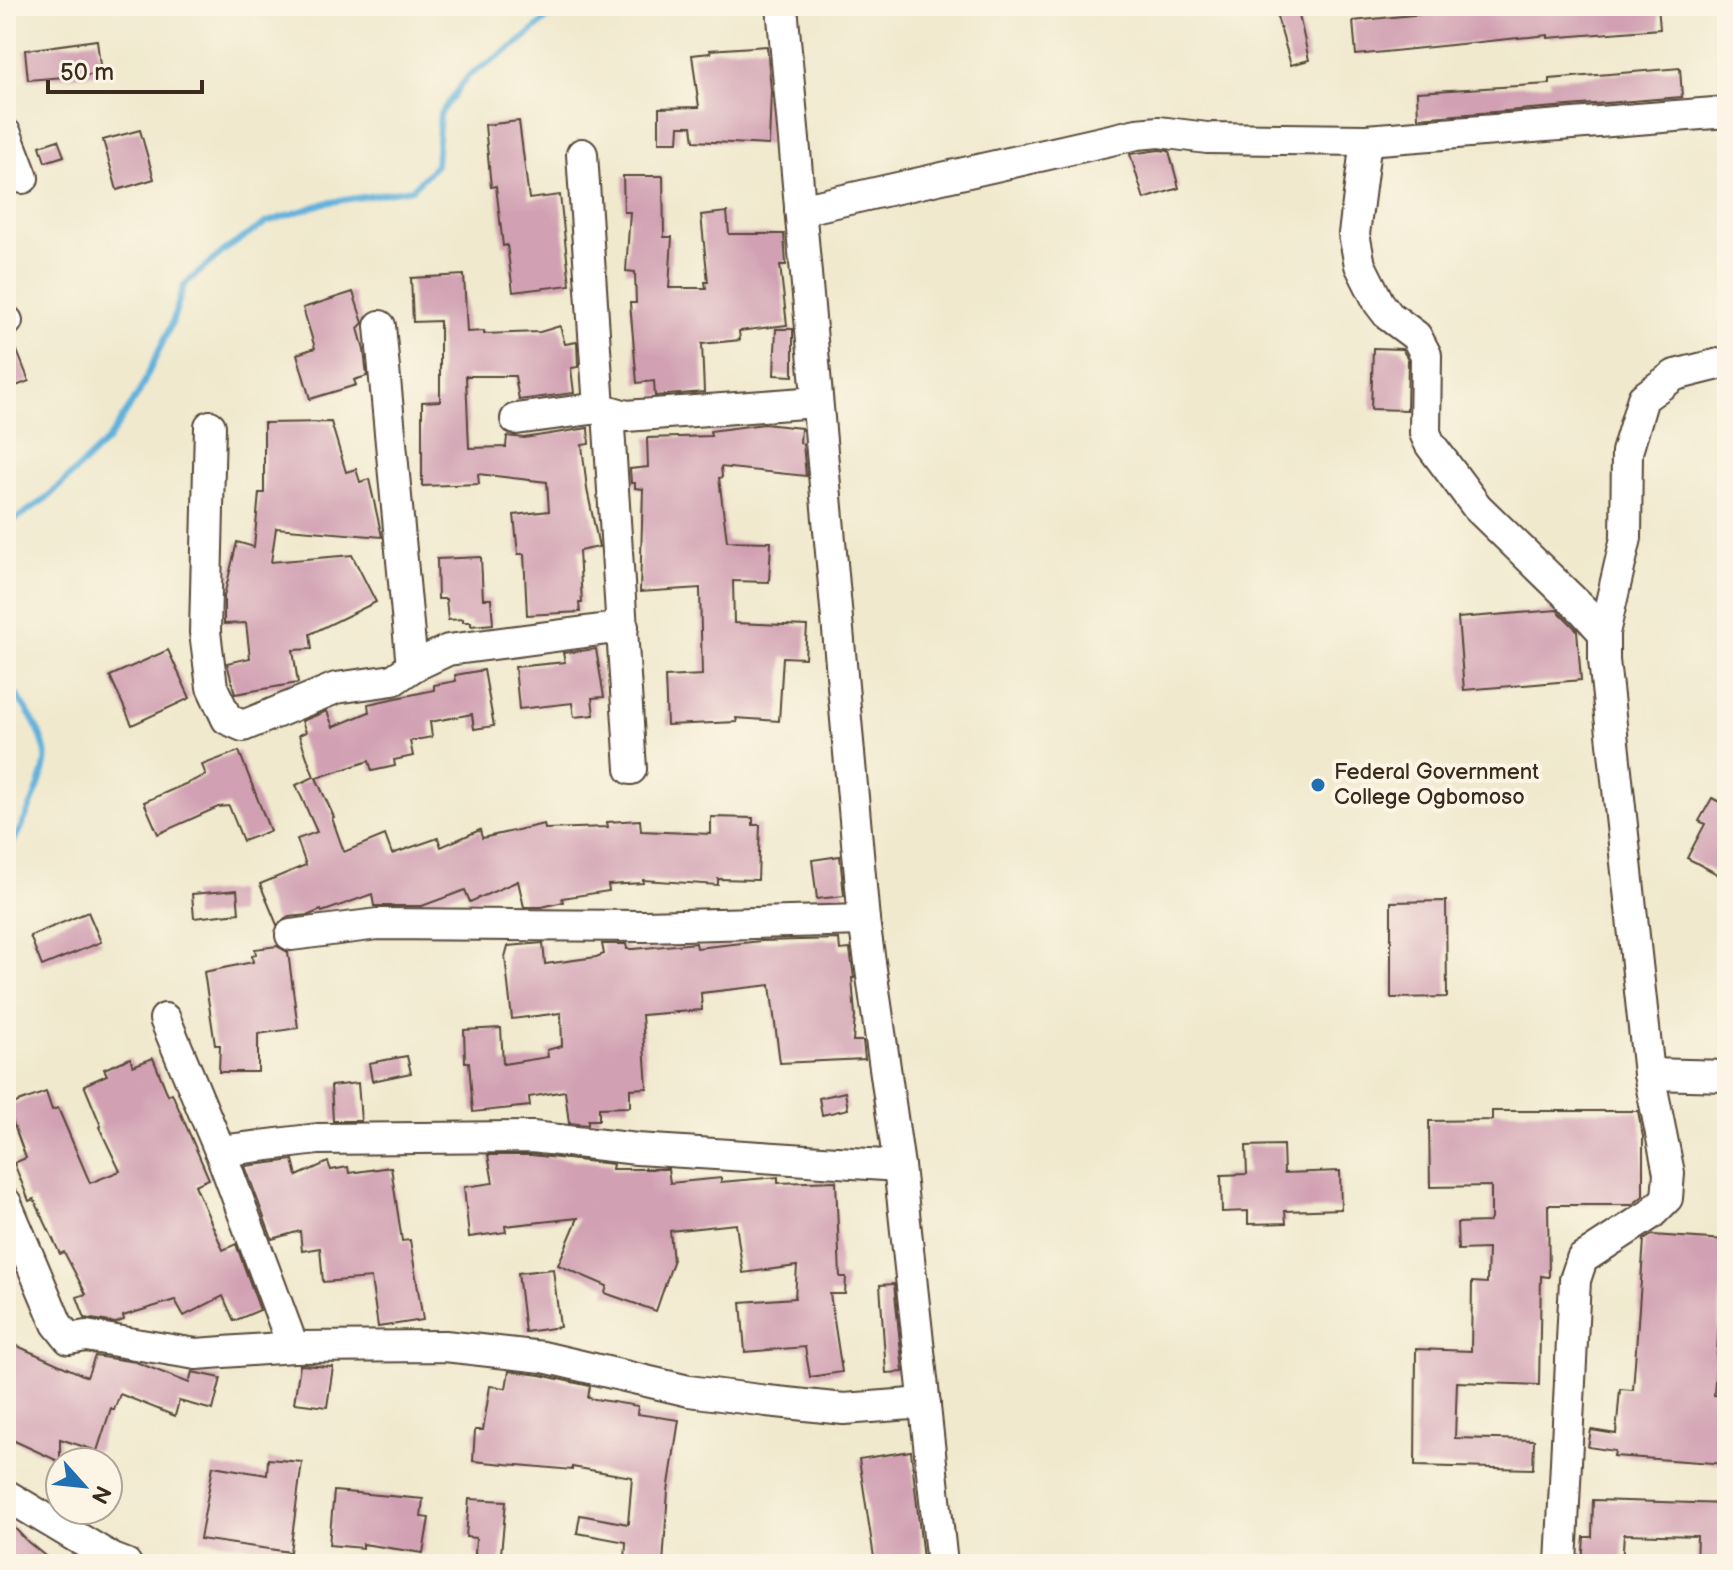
<svg xmlns="http://www.w3.org/2000/svg" width="1733" height="1570" viewBox="0 0 1733 1570" font-family="'Balsamiq Sans',sans-serif">
<style>
.lines{fill:none;stroke-linecap:round;stroke-linejoin:round}
.stream{stroke:#61b1db;stroke-width:6}
.building{fill:#d1a1b3}
.minor-casing{stroke:#564738;stroke-width:34}
.minor{stroke:#fff;stroke-width:30}
.poi-dot{fill:#1f6fb2;stroke:#fcf5e5;stroke-width:3}
.labels{text-anchor:middle;dominant-baseline:central;stroke-width:8;stroke-linejoin:round;paint-order:stroke}
.poi-label{font-size:22px;fill:#3b2a1e;stroke:#fcf5e5;text-anchor:start}
</style>
<rect width="100%" height="100%" fill="#fcf5e5"/>
<filter id="ink" filterUnits="userSpaceOnUse"><feTurbulence type="fractalNoise" baseFrequency=".0125" numOctaves="2"/><feDisplacementMap in="SourceGraphic" scale="16" xChannelSelector="R" yChannelSelector="G"/><feConvolveMatrix kernelMatrix="1 2 1 2 8 2 1 2 1" color-interpolation-filters="sRGB"/></filter>
<filter id="wash" filterUnits="userSpaceOnUse"><feTurbulence type="fractalNoise" baseFrequency=".006" numOctaves="4" result="noise"/><feDisplacementMap in="SourceGraphic" scale="32" xChannelSelector="R" yChannelSelector="G"/><feGaussianBlur stdDeviation="1.8" result="paint"/><feColorMatrix in="noise" values="0 0 0 0 0 0 0 0 0 0 0 0 0 0 0 0 0 1.4 0 .05"/><feComposite in="paint" operator="in"/></filter>
<g filter="url(#wash)">
<rect width="100%" height="100%" fill="#f0e9ce"/>
<g class="lines">
<g class="stream">
<polyline points="6,531 13,521 48,497 108,440 139,393 172,323 184,285 225,250 267,222 325,203 412,189 436,165 440,114 468,76 517,44 562,6"/>
<path d="M6,679C19,700 40,725 45,750C50,771 19,835 6,853"/>
</g>
</g>
<g id="blocks">
<g class="building">
<polygon points="1274,6 1297,6 1309,60 1291,65"/>
<polygon points="1503,6 1658,6 1660,29 1548,38 1548,35 1356,55 1353,21"/>
<polygon points="97,40 101,74 28,80 25,50"/>
<polygon points="767,46 771,90 769,145 694,141 692,126 679,126 678,142 659,142 659,108 699,107 692,55 711,53 710,50"/>
<polygon points="1680,68 1682,97 1418,118 1417,92 1550,84 1550,79"/>
<polygon points="519,121 529,199 560,195 570,285 513,292 507,245 503,246 496,186 491,187 485,125"/>
<polygon points="140,130 154,179 117,190 103,140"/>
<polygon points="58,140 64,156 45,162 40,146"/>
<polygon points="1159,150 1169,151 1179,188 1144,199 1130,154"/>
<polygon points="623,176 663,176 664,237 672,237 669,288 706,288 705,282 708,282 701,215 727,212 729,234 784,234 786,265 780,265 787,325 739,331 740,340 702,344 704,392 655,396 654,381 637,383 630,303 636,303 635,272 626,271 630,212 624,212"/>
<polygon points="464,275 467,332 484,331 484,334 540,332 560,326 565,344 577,342 578,367 571,368 574,393 519,400 515,376 466,376 469,448 506,447 507,436 524,438 588,428 589,444 582,445 587,489 599,547 579,551 582,603 579,603 580,612 527,615 524,554 518,554 514,515 549,511 547,482 478,474 479,484 422,486 422,402 440,401 440,321 413,322 411,278"/>
<polygon points="353,292 363,323 358,328 364,350 367,376 354,380 356,385 310,399 297,354 315,348 303,308"/>
<polygon points="776,329 793,329 793,376 774,375"/>
<polygon points="12,338 29,381 6,390 6,339"/>
<polygon points="1373,348 1402,349 1408,359 1407,410 1371,409"/>
<polygon points="331,422 346,472 356,469 360,482 369,479 382,537 276,528 271,562 352,555 376,602 310,634 312,649 293,650 298,683 235,694 227,663 250,658 246,623 224,624 224,596 237,542 254,547 259,493 264,493 264,423"/>
<polygon points="764,424 801,428 800,443 803,444 806,476 721,467 722,477 719,478 727,541 771,542 769,582 733,581 734,623 807,626 805,658 783,657 779,721 736,718 737,722 667,725 665,677 702,675 700,588 640,592 643,489 635,488 635,483 631,483 630,469 648,467 647,438 711,436 710,431"/>
<polygon points="481,557 483,599 491,599 493,624 471,626 471,622 463,622 463,619 448,620 446,599 438,599 437,559"/>
<polygon points="1557,610 1577,630 1581,680 1464,690 1458,618"/>
<polygon points="596,649 604,697 592,698 594,715 574,717 572,703 519,709 515,667 565,662 563,653"/>
<polygon points="168,650 190,698 132,725 110,676"/>
<polygon points="484,670 494,726 474,729 472,714 430,722 432,737 410,741 413,756 394,760 395,766 372,771 369,761 316,778 334,817 332,818 344,852 385,835 392,854 438,838 441,847 480,830 482,838 544,824 545,829 608,827 607,822 640,820 641,831 711,834 711,817 753,818 753,825 760,825 758,880 718,879 718,885 643,880 643,883 608,885 609,891 562,898 563,902 542,907 524,907 518,881 470,902 465,890 422,906 374,906 372,894 322,912 321,910 309,915 288,917 277,925 260,884 306,865 297,839 317,832 296,785 314,777 299,735 306,732 302,721 327,711 333,727 369,712 368,704 434,690 434,685 456,681 455,675"/>
<polygon points="239,751 270,831 243,841 229,806 218,807 158,834 144,802 206,775 202,765"/>
<polygon points="1712,798 1727,806 1727,879 1687,858 1705,824 1699,821"/>
<polygon points="840,856 844,896 817,899 812,860"/>
<polygon points="237,890 239,913 194,918 192,894"/>
<polygon points="1446,901 1447,997 1391,998 1391,902"/>
<polygon points="88,912 101,942 42,966 30,936"/>
<polygon points="839,939 840,950 850,949 854,978 852,978 855,1016 853,1041 863,1041 865,1059 780,1063 770,985 701,993 702,1010 642,1015 647,1088 630,1089 630,1107 599,1108 599,1120 588,1120 588,1125 569,1123 565,1091 529,1097 530,1106 473,1112 469,1062 465,1062 464,1030 501,1028 503,1064 548,1057 547,1050 562,1046 561,1013 512,1019 505,957 508,946 543,943 545,964 596,957 604,954 602,944 626,944 627,949 634,949 696,943 697,948 761,941"/>
<polygon points="277,946 288,952 298,1028 258,1034 258,1072 219,1072 220,1045 215,1045 204,972 253,962 252,956 256,955 255,949"/>
<polygon points="407,1056 411,1073 372,1081 369,1063"/>
<polygon points="130,1058 133,1066 153,1058 168,1095 172,1093 209,1179 195,1185 223,1250 236,1244 260,1310 234,1321 223,1296 184,1316 175,1300 123,1316 124,1320 116,1323 85,1318 77,1297 86,1294 64,1252 60,1254 34,1199 29,1201 14,1163 26,1158 7,1106 46,1092 52,1110 58,1108 90,1183 120,1171 99,1127 101,1126 84,1085 107,1075 104,1069"/>
<polygon points="358,1083 361,1121 333,1121 331,1086"/>
<polygon points="845,1092 848,1109 822,1115 819,1098"/>
<polygon points="1492,1111 1638,1111 1643,1137 1643,1196 1632,1205 1548,1205 1549,1277 1541,1276 1539,1385 1457,1382 1455,1438 1534,1440 1533,1469 1415,1466 1416,1349 1471,1351 1472,1282 1487,1283 1488,1249 1458,1250 1457,1223 1489,1222 1491,1219 1491,1186 1430,1187 1429,1121 1492,1120"/>
<polygon points="1283,1145 1284,1173 1340,1171 1341,1209 1285,1211 1286,1223 1248,1224 1248,1211 1222,1212 1221,1175 1247,1174 1246,1146"/>
<polygon points="488,1155 531,1155 613,1164 612,1169 668,1169 670,1183 721,1178 721,1182 778,1177 778,1183 836,1181 840,1277 846,1277 845,1294 830,1294 842,1372 810,1377 805,1347 745,1352 741,1302 795,1298 797,1266 743,1273 736,1224 670,1231 673,1262 656,1311 605,1293 607,1286 558,1265 578,1218 505,1226 506,1232 469,1237 464,1187 493,1183"/>
<polygon points="293,1160 297,1176 328,1162 331,1170 348,1167 349,1173 391,1167 402,1241 410,1240 423,1320 378,1327 371,1278 323,1282 320,1248 302,1251 300,1231 272,1239 245,1166"/>
<polygon points="1652,1235 1725,1240 1714,1395 1727,1396 1727,1464 1614,1456 1615,1451 1588,1447 1591,1430 1616,1434 1620,1389 1633,1390 1644,1240"/>
<polygon points="553,1269 560,1327 525,1332 518,1273"/>
<polygon points="894,1284 903,1372 886,1373 880,1285"/>
<polygon points="6,1341 87,1377 95,1356 136,1362 189,1383 192,1372 221,1378 213,1410 179,1401 175,1416 120,1394 114,1410 111,1408 97,1451 60,1439 60,1462 6,1437"/>
<polygon points="300,1365 333,1367 327,1407 294,1403"/>
<polygon points="509,1371 540,1375 590,1386 588,1398 638,1406 637,1414 679,1420 668,1491 663,1564 625,1564 626,1542 577,1533 580,1515 628,1524 632,1477 572,1467 572,1470 473,1461 475,1430 483,1430 490,1386 506,1388"/>
<polygon points="911,1451 923,1559 875,1564 859,1459"/>
<polygon points="268,1459 302,1462 290,1552 200,1539 213,1466 267,1475"/>
<polygon points="334,1491 423,1499 421,1517 429,1518 423,1553 363,1544 363,1548 329,1545"/>
<polygon points="469,1499 506,1501 500,1564 478,1564 478,1555 475,1554 476,1538 466,1537"/>
<polygon points="1593,1500 1727,1504 1727,1564 1696,1564 1697,1536 1624,1534 1622,1564 1582,1564 1584,1537 1592,1537"/>
<polygon points="6,1519 28,1542 55,1564 6,1564"/>
</g>
</g>
</g>
<g filter="url(#ink)">
<use href="#blocks" fill-opacity="0" stroke="#564738" stroke-width="2"/>
<g class="lines">
<defs>
<g id="minor">
<polyline points="782,6 864,920 899,1166 942,1564"/>
<polyline points="6,134 23,178"/>
<polyline points="1366,140 1354,234 1360,265 1379,303 1389,316 1416,336 1426,355 1425,433 1430,444 1477,507 1584,611 1604,633 1604,660 1649,1074 1669,1173 1667,1198 1651,1214 1582,1259 1575,1280 1561,1564"/>
<polyline points="582,154 599,408 626,416 817,402"/>
<polyline points="800,210 1137,134 1159,132 1207,138 1366,140 1727,112"/>
<polyline points="6,321 7,321"/>
<polyline points="380,326 412,667"/>
<polyline points="608,412 631,769"/>
<polyline points="516,419 599,408"/>
<polyline points="210,426 205,632 212,687 227,719 243,726 336,688 393,680 412,667 448,650 623,627"/>
<polyline points="1604,633 1626,538 1627,452 1643,398 1675,375 1727,362"/>
<polyline points="291,935 378,924 645,926 864,920"/>
<polyline points="165,1019 220,1151 293,1347"/>
<polyline points="1649,1074 1727,1076"/>
<polyline points="220,1151 318,1139 532,1137 637,1149 899,1166"/>
<polyline points="6,1203 57,1324 69,1339 86,1336 196,1354 293,1347 445,1346 543,1357 689,1391 767,1401 844,1409 925,1403"/>
<polyline points="6,1495 113,1559 126,1564"/>
</g>
</defs>
<use href="#minor" class="minor-casing"/>
<use href="#minor" class="minor"/>
</g>
</g>
<circle class="poi-dot" cx="1318" cy="785" r="8"/>
<g class="labels">
<g class="poi-label">
<text x="1334" y="772">Federal Government<tspan x="1334" dy="25">College Ogbomoso</tspan></text>
</g>
</g>
<rect width="1733" height="1570" fill="none" stroke="#fcf5e5" stroke-width="32"/>
<g transform="translate(84 1486) rotate(117)"><circle r="38" fill="#fcf5e5" stroke="#afa495" stroke-width="2"/>
<path d="M0-6L14 30L0 20L-14 30Z" fill="#1f6fb2"/>
<text y="-12" font-size="22" font-weight="bold" text-anchor="middle" fill="#3b2a1e">N</text>
</g>
<path d="M48 80v12h154v-12" fill="none" stroke="#3b2a1e" stroke-width="4"/>
<text x="60" y="80" font-size="24" fill="#3b2a1e" stroke="#fcf5e5" stroke-width="6" paint-order="stroke">50 m</text>
</svg>
